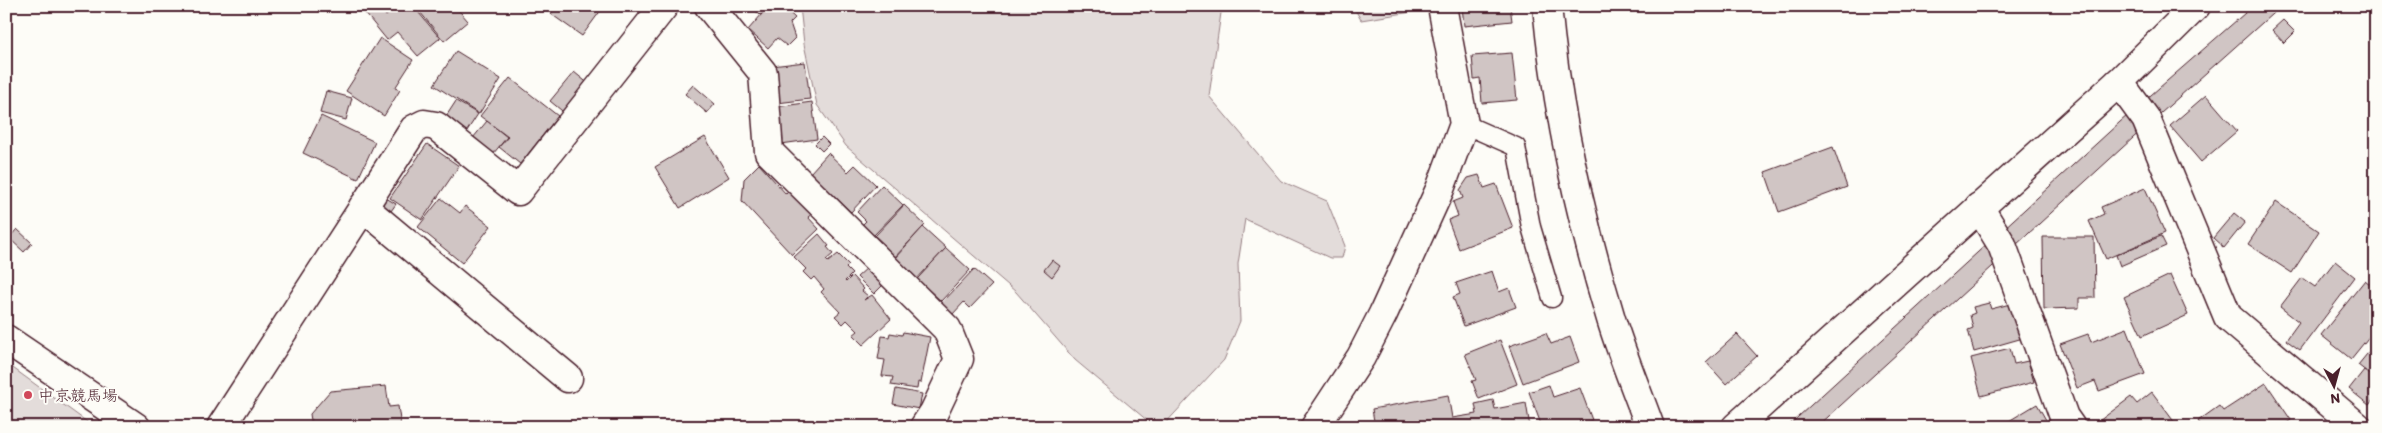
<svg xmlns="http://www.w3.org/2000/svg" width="2382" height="433" viewBox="0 0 2382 433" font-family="Itim,'Klee One',sans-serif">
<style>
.green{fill:#e3dcda;stroke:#967e82}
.building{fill:#d0c5c4;stroke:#4a1f2b}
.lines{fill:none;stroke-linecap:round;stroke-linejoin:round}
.service-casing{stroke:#4a1f2b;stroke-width:21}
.minor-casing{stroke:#4a1f2b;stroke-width:31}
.tertiary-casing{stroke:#4a1f2b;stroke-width:31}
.secondary-casing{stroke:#4a1f2b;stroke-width:31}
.service{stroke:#fdfcf7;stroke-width:18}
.minor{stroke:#fdfcf7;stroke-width:28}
.tertiary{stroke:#fdfcf7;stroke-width:28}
.secondary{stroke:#fdfcf7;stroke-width:28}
.poi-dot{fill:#d1495b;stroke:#fdfcf7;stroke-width:2}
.labels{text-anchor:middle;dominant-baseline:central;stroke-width:4;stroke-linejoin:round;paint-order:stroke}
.poi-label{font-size:16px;fill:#4a1f2b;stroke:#fdfcf7;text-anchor:start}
</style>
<rect width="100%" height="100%" fill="#fdfcf7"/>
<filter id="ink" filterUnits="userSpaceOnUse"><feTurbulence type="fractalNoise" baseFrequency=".02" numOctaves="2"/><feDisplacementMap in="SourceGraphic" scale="10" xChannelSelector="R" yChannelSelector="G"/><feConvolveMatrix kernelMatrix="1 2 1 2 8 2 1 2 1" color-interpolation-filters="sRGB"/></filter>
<g filter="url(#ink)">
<g class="green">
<polygon points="800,6 1222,6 1209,96 1281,181 1327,201 1345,246 1342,258 1330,258 1245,219 1238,264 1240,321 1224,360 1162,427 1155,427 1075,360 1016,292 846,146 817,105 804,44"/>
<polygon points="1353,6 1423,6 1424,10 1361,20"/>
<polygon points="6,363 94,427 6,427"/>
</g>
<g class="building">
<polygon points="373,6 377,6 386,16 398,6 413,6 440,38 418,56 397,32 387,40 365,13"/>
<polygon points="415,6 455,6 468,21 444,41"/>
<polygon points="557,6 604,6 582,36 551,14"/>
<polygon points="750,6 767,6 760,15"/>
<polygon points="769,6 782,6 795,18 790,23 795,38 787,46 777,38 768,48 748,30"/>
<polygon points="1462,6 1510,6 1512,21 1464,26"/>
<polygon points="2253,6 2281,6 2133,138 1817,427 1787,427 2120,122"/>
<polygon points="2283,20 2295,32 2284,43 2272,30"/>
<polygon points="380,38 413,60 395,88 400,90 384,116 346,91"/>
<polygon points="456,51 501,79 479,114 434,85"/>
<polygon points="1512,53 1517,100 1482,103 1480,78 1474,79 1472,56"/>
<polygon points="805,62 810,99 777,103 772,66"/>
<polygon points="574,72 590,85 567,115 550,101"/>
<polygon points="510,78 558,116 520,164 499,147 508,137 480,116"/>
<polygon points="693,85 715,104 707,113 685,94"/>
<polygon points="326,91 352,98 346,120 320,113"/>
<polygon points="2206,95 2237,131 2201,162 2170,126"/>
<polygon points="456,101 478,114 465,134 443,121"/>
<polygon points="812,102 817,139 781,144 776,107"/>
<polygon points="321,116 375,142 358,179 303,153"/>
<polygon points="487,121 507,137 493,154 473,138"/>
<polygon points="705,137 729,177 680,208 655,167"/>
<polygon points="822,137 829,144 822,151 815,144"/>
<polygon points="427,144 459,166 422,220 390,198"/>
<polygon points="1833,147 1847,187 1779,212 1765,172"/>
<polygon points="828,153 848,172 855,165 876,185 851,212 810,173"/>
<polygon points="759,164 786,194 791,189 813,213 808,217 819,229 792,255 742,201 744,179"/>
<polygon points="1479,175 1484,188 1496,184 1513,228 1459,249 1448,220 1458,216 1453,202 1463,198 1460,190 1468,178"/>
<polygon points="882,185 903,205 873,236 862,225 866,221 857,212"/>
<polygon points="2145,188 2165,233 2106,259 2089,221 2104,214 2101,207"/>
<polygon points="386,198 396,204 391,211 381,206"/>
<polygon points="441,198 460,213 465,206 491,226 462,263 418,227"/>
<polygon points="2276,202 2319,231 2292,273 2248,244"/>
<polygon points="904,205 925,225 894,258 883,248 885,245 875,236"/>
<polygon points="2234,213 2245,222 2224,248 2213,238"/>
<polygon points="923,227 946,248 917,279 895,258"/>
<polygon points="17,229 32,243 24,252 9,238"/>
<polygon points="819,234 829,246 827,247 833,254 826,260 828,262 838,254 849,265 846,268 852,274 845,281 846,282 852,276 864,289 862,291 868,296 864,300 872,295 891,319 863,345 853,335 858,331 847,320 843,324 835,316 840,312 821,292 824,289 814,277 811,280 803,272 806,269 794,257"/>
<polygon points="2161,236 2166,246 2120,266 2116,255"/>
<polygon points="2043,237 2094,237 2095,298 2079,298 2079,308 2044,309"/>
<polygon points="946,248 970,270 941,301 917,279"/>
<polygon points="1052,260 1060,266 1052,277 1044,270"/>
<polygon points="2335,261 2355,277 2300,350 2286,340 2299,322 2280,307 2302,278 2315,287"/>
<polygon points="868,267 884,284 874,294 857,277"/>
<polygon points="974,269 992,285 970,308 964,302 952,315 941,304"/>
<polygon points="1492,271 1499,292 1509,288 1516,307 1464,326 1453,297 1460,294 1456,283"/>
<polygon points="2170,275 2188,315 2142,336 2124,297"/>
<polygon points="2365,280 2376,289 2376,328 2351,359 2321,335"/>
<polygon points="1989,303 1991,309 2014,303 2023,338 1974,352 1968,330 1973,328 1970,315 1975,313 1973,307"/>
<polygon points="2127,328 2145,374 2099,391 2095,381 2077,388 2060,344 2088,334 2091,342"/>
<polygon points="903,332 930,337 921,383 918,382 917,389 891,385 893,377 882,376 885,360 878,359 882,336 889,337 890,333 902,335"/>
<polygon points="1546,333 1551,344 1570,337 1579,362 1523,383 1509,346"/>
<polygon points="1737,334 1757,356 1726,384 1706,362"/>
<polygon points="1500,340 1517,384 1479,399 1472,381 1476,380 1465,354"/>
<polygon points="2376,343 2376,379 2358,365"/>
<polygon points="2010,348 2014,364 2028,361 2034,382 1981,396 1971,358"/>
<polygon points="2364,370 2376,379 2376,396 2369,405 2349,389"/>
<polygon points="2266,383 2291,420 2281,427 2202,427 2198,421 2219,406 2223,411"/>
<polygon points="1549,385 1553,397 1580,388 1592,420 1574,427 1542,427 1529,392"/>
<polygon points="386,386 389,407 398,406 401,427 312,427 310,414 330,391"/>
<polygon points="896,389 922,394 919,409 893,404"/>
<polygon points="2152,392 2178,427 2097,427 2095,424 2131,397 2137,404"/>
<polygon points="1448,395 1452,418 1477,414 1475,404 1493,400 1495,409 1526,403 1530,427 1375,427 1372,409"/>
<polygon points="2037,404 2050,427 1999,427"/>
</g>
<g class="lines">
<defs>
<polyline id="service" points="1464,124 1516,147 1531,227 1552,298"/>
<g id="minor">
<polyline points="709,6 763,73 769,152 947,329 959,359 934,412 924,427"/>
<polyline points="2119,82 2146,119 2228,317 2358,427"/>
<polyline points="363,207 568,378"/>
<polyline points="1979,207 2002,245 2064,417 2071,427"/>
<polyline points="221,427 414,129 424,124 436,126 518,191 664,6"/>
<polyline points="1315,427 1361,357 1383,314 1440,189 1464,124 1442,6"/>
</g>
<g id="tertiary">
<path d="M1547,6C1557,113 1580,217 1611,319C1622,355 1637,391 1650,427"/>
<polyline points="1736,427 2119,82 2196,6"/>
</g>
<polyline id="secondary" points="6,339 136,427"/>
</defs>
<use href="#service" class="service-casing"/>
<use href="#minor" class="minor-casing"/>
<use href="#tertiary" class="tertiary-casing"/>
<use href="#secondary" class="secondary-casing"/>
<use href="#service" class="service"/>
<use href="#minor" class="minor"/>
<use href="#tertiary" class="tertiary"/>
<use href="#secondary" class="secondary"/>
</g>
</g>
<circle class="poi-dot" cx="28" cy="395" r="5"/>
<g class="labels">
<g class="poi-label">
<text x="38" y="395">中京競馬場</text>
</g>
</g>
<rect width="2382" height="433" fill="none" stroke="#fdfcf7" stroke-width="25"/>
<rect x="12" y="12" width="2357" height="408" fill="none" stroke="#4a1f2b" stroke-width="2" filter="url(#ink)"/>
<g transform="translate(2334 386) rotate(174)" stroke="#fdfcf7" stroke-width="4" paint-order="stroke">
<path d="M0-4L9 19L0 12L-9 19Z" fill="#4a1f2b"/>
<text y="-8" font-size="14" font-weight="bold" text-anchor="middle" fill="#4a1f2b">N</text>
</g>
</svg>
